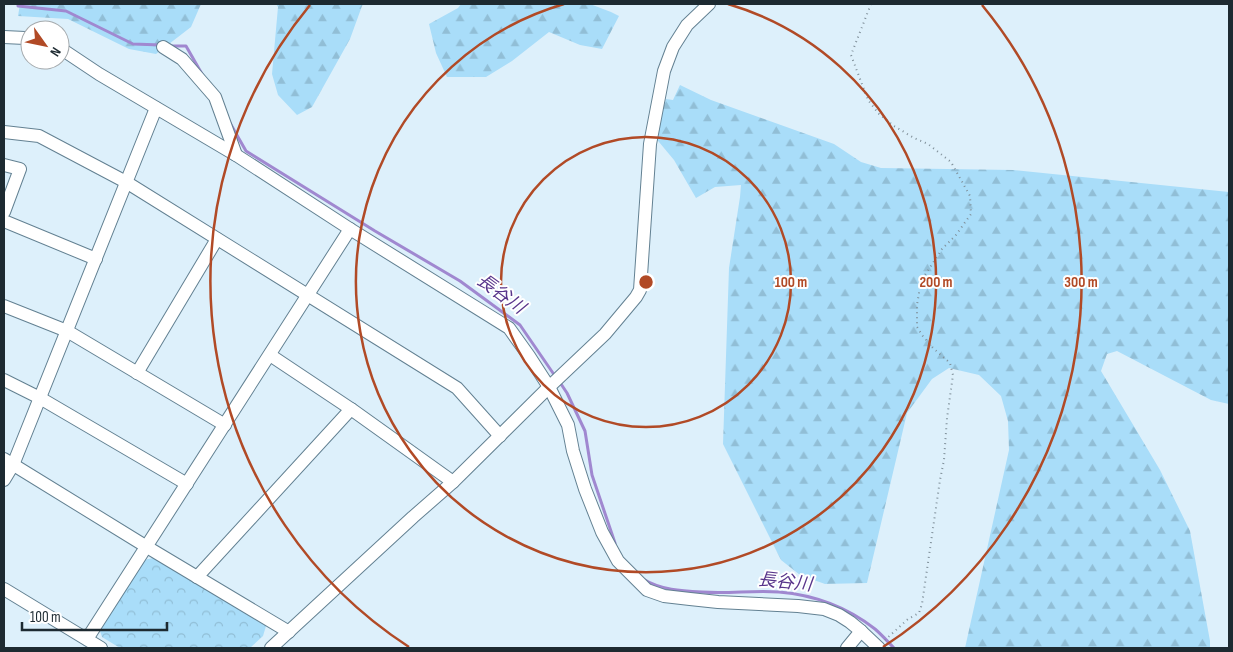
<svg xmlns="http://www.w3.org/2000/svg" width="1233" height="652" viewBox="0 0 1233 652" font-family="'Sofia Sans Condensed','Noto Sans JP',sans-serif">
<style>
.forest{fill:url(#forest-firs)}
.park{fill:url(#park-crowns)}
.lines{fill:none;stroke-linecap:round;stroke-linejoin:round}
.stream{stroke:#a088d0;stroke-width:3}
.minor-casing{stroke:#638192;stroke-width:14}
.path{stroke:#7f8f99;stroke-width:2;stroke-dasharray:1 4;stroke-linecap:butt}
.minor{stroke:#fff;stroke-width:12}
.ring{fill:none;stroke:#b14a26;stroke-width:2.5}
.labels{text-anchor:middle;dominant-baseline:central;stroke-width:4;stroke-linejoin:round;paint-order:stroke}
.water-label{font-size:18px;font-style:italic;fill:#58358b;stroke:#fff}
.centre{fill:#b14a26;stroke:#fff;stroke-width:2.5}
.ring-label{font-size:15px;text-anchor:middle;font-weight:bold;fill:#b14a26;stroke:#fff;stroke-width:4;stroke-linejoin:round;paint-order:stroke}
</style>
<defs>
<pattern id="forest-firs" width="22" height="20" patternUnits="userSpaceOnUse" patternTransform="scale(1.25)"><rect width="22" height="20" fill="#a9ddf9"/><path d="M5 1l3.5 6h-7zM16 11l3.5 6h-7z" fill="#91bed6"/></pattern>
<pattern id="park-crowns" width="20" height="18" patternUnits="userSpaceOnUse" patternTransform="scale(1.25)"><rect width="20" height="18" fill="#a9ddf9"/><path d="M2 6a3 3 0 1 1 6 0M12 15a3 3 0 1 1 6 0" fill="none" stroke="#91bed6"/></pattern>
</defs>
<rect width="100%" height="100%" fill="#ddf0fb"/>
<g class="forest">
<polygon points="20,4 201,4 191,27 156,54 129,49 68,19 18,16"/>
<polygon points="276,4 363,4 362,6 350,39 312,107 297,115 278,95 272,74 278,7"/>
<polygon points="461,4 590,4 611,12 619,16 602,49 580,45 549,32 512,61 486,77 447,77 436,53 429,24 458,8"/>
<polygon points="680,85 711,100 834,144 861,162 881,168 1013,170 1229,192 1229,404 1211,400 1117,351 1107,354 1101,371 1160,470 1190,531 1210,641 1210,648 965,648 1009,450 1008,421 1001,396 979,375 949,368 932,379 907,413 867,583 825,584 800,575 781,560 723,444 729,268 740,197 741,185 715,187 696,198 674,160 654,136 666,99 673,100"/>
</g>
<polygon class="park" points="153,558 266,626 263,636 250,648 120,648 102,637 100,631 144,560"/>
<g class="lines">
<g class="stream">
<polyline points="18,4 18,6 66,11 133,44 161,45"/>
<polyline points="170,46 186,46 202,74"/>
<polyline points="230,123 246,151 375,231 460,281 520,325 555,376"/>
<polyline points="559,381 567,393 585,431 592,475 615,543"/>
<path d="M643,579C661,590 681,591 702,592C728,594 754,590 779,592C815,595 847,607 875,629C882,635 888,642 894,648"/>
</g>
<defs>
<g id="minor">
<polyline points="4,37 25,38 30,40"/>
<polyline points="163,47 182,59 215,97 236,155"/>
<polyline points="60,50 66,52 99,74 236,155 350,229 509,328 529,356 549,387 568,425 573,451 585,489 602,532 618,561 647,590 664,596 690,599 718,602 798,606 824,609 839,615 850,622 861,631 879,648"/>
<polyline points="4,132 39,136 126,182 457,388 500,436"/>
<polyline points="4,165 20,169 4,212"/>
<polyline points="4,221 96,259"/>
<polyline points="4,306 67,331 225,425"/>
<polyline points="270,355 351,409 453,482"/>
<polyline points="137,373 217,239"/>
<polyline points="4,380 40,398 187,484"/>
<polyline points="4,459 147,547 289,632"/>
<polyline points="4,480 13,465 156,108"/>
<polyline points="197,577 351,409"/>
<polyline points="4,589 101,648"/>
<polyline points="87,639 350,229"/>
<polyline points="271,648 413,517 453,482 549,387 605,334 636,297 640,290 650,144 664,71 673,47 687,25 709,4"/>
<polyline points="847,648 861,631"/>
</g>
</defs>
<use href="#minor" class="minor-casing"/>
<polyline class="path" points="871,4 851,55 868,100 879,114 894,126 914,138 928,144 951,162 970,196 971,214 956,235 942,249 921,281 917,305 917,327 922,335 933,348 950,363 953,375 947,418 944,460 940,480 922,604 919,613 908,619 885,640"/>
<use href="#minor" class="minor"/>
</g>
<g class="ring">
<circle cx="646" cy="282" r="145"/>
<path d="M728 4A290 290 0 1 1 564 4"/>
<path d="M409 647A435 435 0 0 1 310 5M982 5A435 435 0 0 1 883 647"/>
</g>
<g class="labels">
<g class="water-label">
<text transform="translate(501 294) rotate(36)">長谷川</text>
<text transform="translate(785 582) rotate(6)">長谷川</text>
</g>
</g>
<circle cx="646" cy="282" r="8" class="centre"/>
<g class="ring-label">
<text x="791" y="287">100 m</text>
<text x="936" y="287">200 m</text>
<text x="1081" y="287">300 m</text>
</g>
<rect width="1233" height="652" fill="none" stroke="#1d2a31" stroke-width="10"/>
<g transform="translate(45 45) rotate(123)"><circle r="24" fill="#ffffff" stroke="#a5aaad"/>
<path d="M0-4L9 19L0 12L-9 19Z" fill="#b14a26"/>
<text y="-8" font-size="14" font-weight="bold" text-anchor="middle" fill="#1d2a31">N</text>
</g>
<path d="M22 622v8h145v-8" fill="none" stroke="#1d2a31" stroke-width="2.5"/>
<text x="30" y="622" font-size="15" fill="#1d2a31" stroke="#ffffff" stroke-width="4" paint-order="stroke">100 m</text>
</svg>
